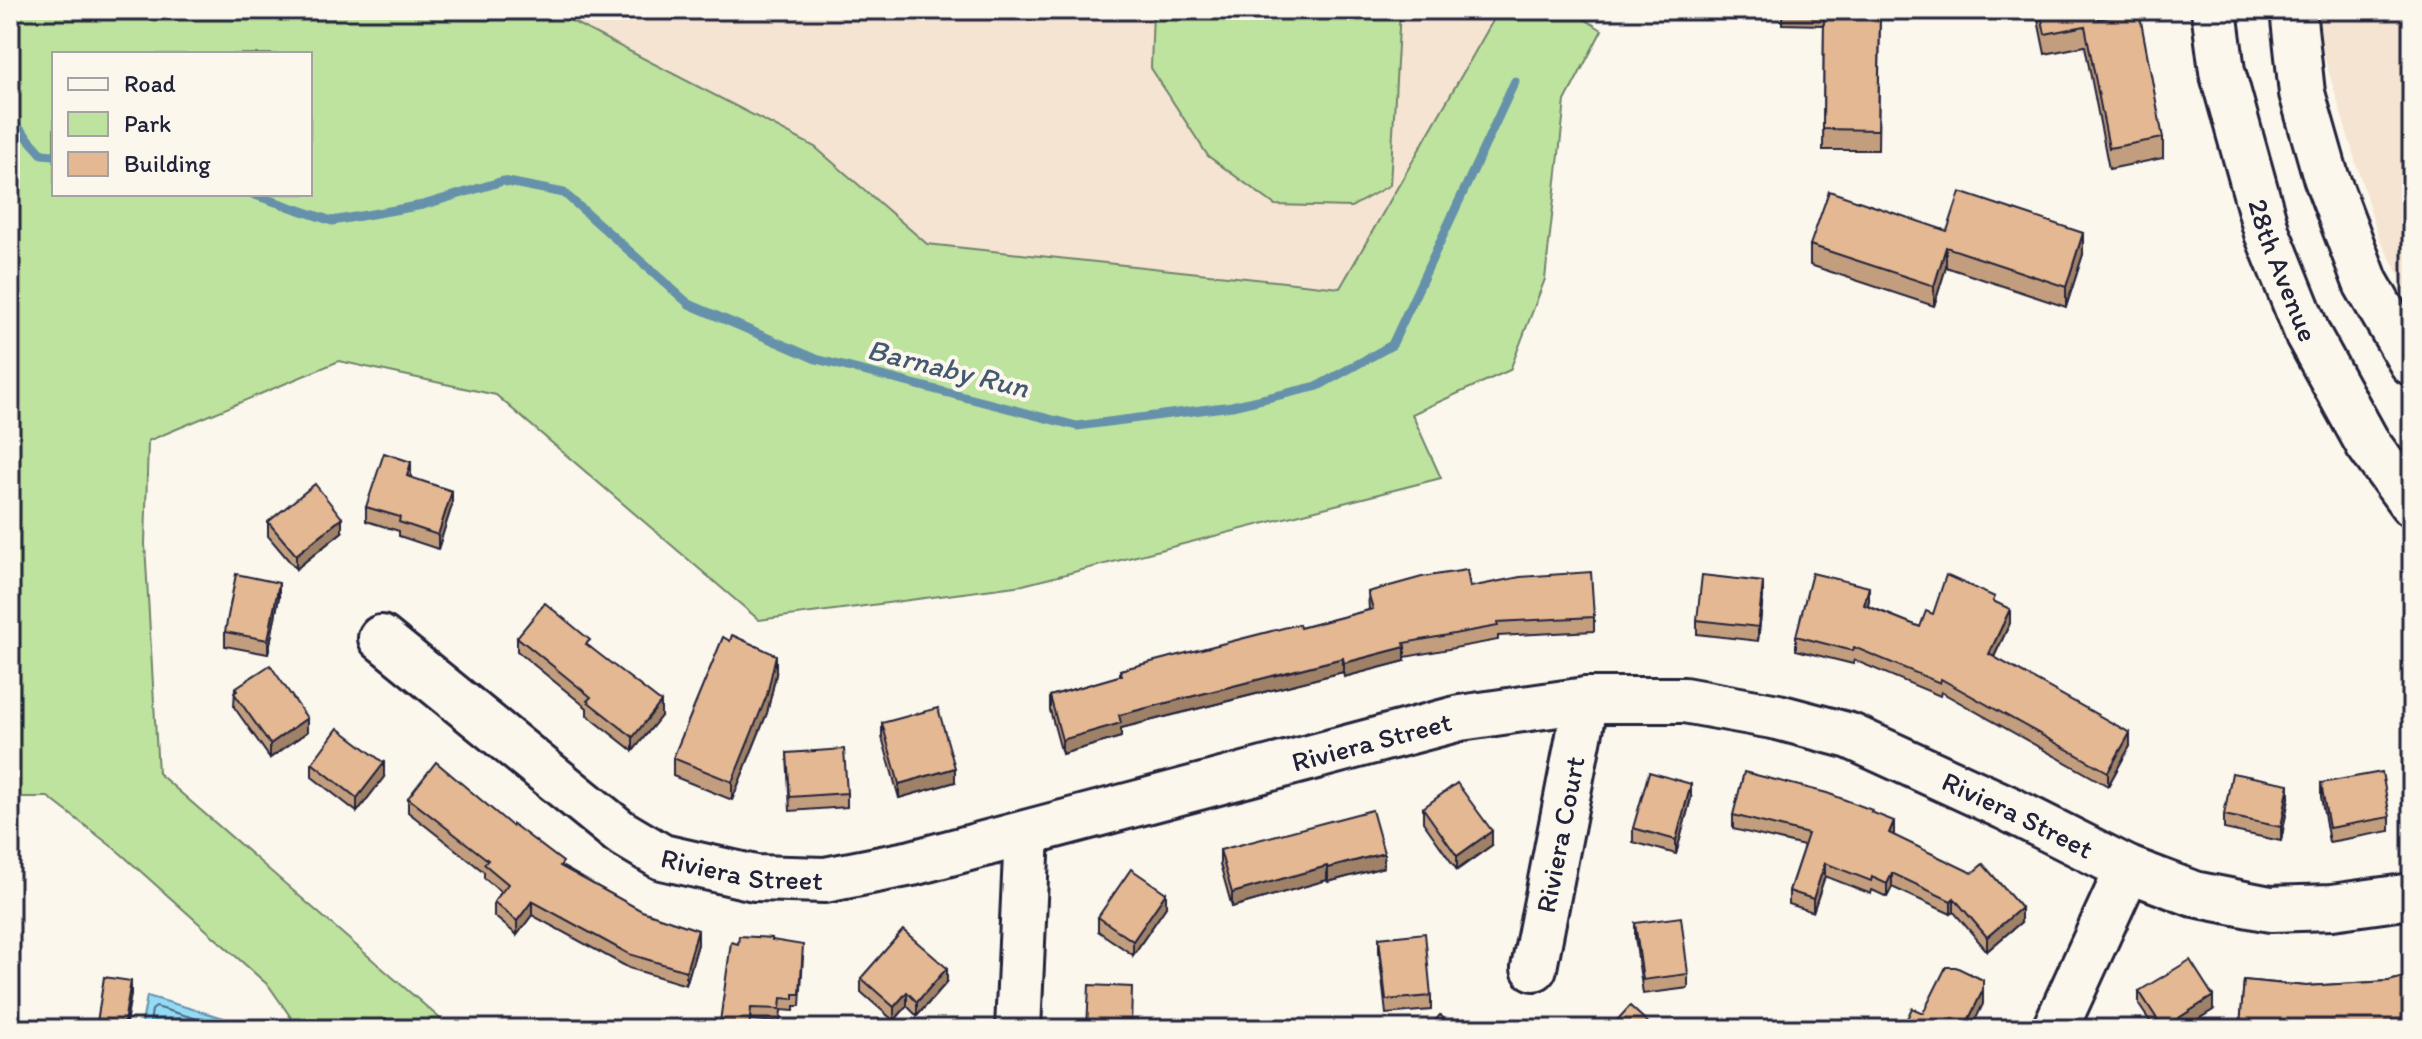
<svg xmlns="http://www.w3.org/2000/svg" width="2422" height="1039" viewBox="0 0 2422 1039" font-family="Itim,sans-serif">
<style>
.built{fill:#f4e4d1}
.green{fill:#bee39e;stroke:#70826c;stroke-width:2;fill-rule:evenodd}
.water{fill:#94dbf6;stroke:#6691ab;stroke-width:2}
.lines{fill:none;stroke-linecap:round;stroke-linejoin:round}
.shore{stroke:#506c86;stroke-width:2}
.stream{stroke:#6691ab;stroke-width:9}
.minor-casing{stroke:#22223b;stroke-width:50}
.minor{stroke:#fbf7ec;stroke-width:44}
.wall{fill:#c39e7e;stroke:#22223b;stroke-width:2}
.shaded-wall{fill:#9f8167;stroke:#22223b;stroke-width:2}
.building{fill:#e3b893;stroke:#22223b;stroke-width:2}
.labels{text-anchor:middle;dominant-baseline:central;stroke-width:8;stroke-linejoin:round;paint-order:stroke}
.street-label{font-size:28px;fill:#22223b;stroke:#fbf7ec}
.water-label{font-size:30px;font-style:italic;fill:#445a73;stroke:#fbf7ec}
</style>
<rect width="100%" height="100%" fill="#fbf7ec"/>
<filter id="ink" filterUnits="userSpaceOnUse"><feTurbulence type="fractalNoise" baseFrequency=".0125" numOctaves="2"/><feDisplacementMap in="SourceGraphic" scale="16" xChannelSelector="R" yChannelSelector="G"/><feConvolveMatrix kernelMatrix="1 2 1 2 8 2 1 2 1" color-interpolation-filters="sRGB"/></filter>
<g filter="url(#ink)">
<g class="built">
<polygon points="550,10 1499,10 1340,289 927,244 815,147"/>
<polygon points="2318,10 2412,10 2412,299 2378,236 2324,56"/>
</g>
<g class="green">
<path d="M10,10H550L815,147L927,244L1340,288L1499,10H1570L1602,30L1565,101L1545,279L1510,370L1412,414L1441,478L1023,585L759,620L496,395L339,361L148,441L145,544L158,773L452,1029H299L269,986L119,852L48,797H10ZM54,54H310V194H54Z"/>
<polygon points="1153,10 1400,10 1390,185 1351,207 1275,205 1208,156 1151,68"/>
</g>
<polygon class="water" points="147,996 245,1024 245,1029 141,1029"/>
<g class="lines">
<polyline class="shore" points="149,1029 152,1010 156,1007 232,1029"/>
<g class="stream">
<polyline points="10,118 42,154 54,155"/>
<polyline points="252,194 332,221 423,205 503,181 564,193 689,304 816,359 1077,426 1232,406 1318,386 1392,345 1515,81"/>
</g>
<defs>
<g id="minor">
<path id="s1" d="M2214,10L2222,71L2267,233L2308,335L2368,444L2412,504"/>
<polyline points="2293,10 2302,93 2326,177 2366,283 2412,363"/>
<path id="s2" d="M381,638L620,832L662,857L755,878L825,880L912,863L1460,718L1586,700H1684L1778,717L1850,736L2005,807L2128,869L2194,894L2270,909L2332,907L2412,896"/>
<path id="s3" d="M1534,968L1586,700"/>
<polyline points="1018,1029 1027,834"/>
<polyline points="2055,1029 2128,869"/>
</g>
</defs>
<use href="#minor" class="minor-casing"/>
<use href="#minor" class="minor"/>
</g>
<g class="wall">
<polygon points="1782,10 1880,10 1878,150 1823,150 1824,25 1782,24"/>
<polygon points="2036,10 2097,10 2098,19 2163,138 2163,158 2109,169 2085,46 2045,54"/>
<polygon points="1947,231 2083,254 2066,307 1946,267 1934,306 1810,265 1810,245"/>
<polygon points="411,476 411,477 452,505 438,549 399,536 399,531 366,521 366,507"/>
<polygon points="268,522 342,532 296,569 268,536"/>
<polygon points="1470,587 1594,617 1594,631 1498,636 1498,640 1405,657 1405,661 1344,677 1343,672 1121,728 1121,737 1062,754 1050,710 1050,696 1120,676 1120,670 1300,628 1369,610 1368,592"/>
<polygon points="1763,596 1758,641 1697,634 1697,620"/>
<polygon points="279,597 268,654 225,646 225,632"/>
<polygon points="1869,600 1868,606 1920,627 1933,614 1995,602 2010,623 1994,657 2130,746 2108,786 1941,692 1940,696 1854,660 1853,664 1796,650 1796,636"/>
<polygon points="517,637 590,647 661,716 633,751 587,715 587,708 517,651"/>
<polygon points="776,674 767,713 732,800 673,776 673,758"/>
<polygon points="235,688 307,732 270,758 234,707"/>
<polygon points="882,723 955,782 899,798 882,737"/>
<polygon points="787,753 847,793 847,807 790,811"/>
<polygon points="312,763 384,777 357,812 312,777"/>
<polygon points="2321,783 2390,817 2390,831 2329,842 2321,797"/>
<polygon points="408,798 563,867 698,944 686,985 629,968 532,915 517,935 494,916 494,902 501,892 484,878 484,872 408,812"/>
<polygon points="1691,798 1676,854 1633,842 1633,828"/>
<polygon points="2289,798 2281,841 2224,829 2224,815"/>
<polygon points="1423,808 1492,845 1457,870 1423,822"/>
<polygon points="1872,813 1893,835 2021,922 1987,951 1954,912 1951,914 1892,887 1887,897 1872,890 1871,894 1825,876 1813,912 1789,904 1789,891 1804,846 1733,829 1733,815"/>
<polygon points="1220,850 1384,867 1328,882 1327,880 1232,907 1220,864"/>
<polygon points="1166,907 1133,955 1098,931 1098,917"/>
<polygon points="1635,923 1688,974 1688,988 1643,994 1635,937"/>
<polygon points="1379,938 1431,996 1431,1010 1386,1014 1379,952"/>
<polygon points="772,940 803,957 800,1006 794,1006 794,1011 781,1010 780,1022 751,1020 738,944"/>
<polygon points="2412,975 2412,1029 2240,1029 2244,980 2306,986 2389,981"/>
<polygon points="861,978 947,982 917,1016 907,1006 894,1021 861,992"/>
<polygon points="2139,991 2213,1010 2182,1029 2155,1029 2139,1005"/>
</g>
<g class="shaded-wall">
<polygon points="2083,233 2083,254 2066,307 2066,287"/>
<polygon points="1946,247 1946,267 1934,306 1934,286"/>
<polygon points="411,462 411,476 407,490 407,476"/>
<polygon points="452,491 452,505 438,549 438,535"/>
<polygon points="342,518 342,532 296,569 296,555"/>
<polygon points="1763,582 1763,596 1758,641 1758,627"/>
<polygon points="279,583 279,597 268,654 268,640"/>
<polygon points="1869,587 1869,600 1864,618 1864,605"/>
<polygon points="2010,609 2010,623 1989,667 1989,654"/>
<polygon points="1405,647 1405,661 1344,677 1344,663"/>
<polygon points="776,655 776,674 767,713 732,800 732,782"/>
<polygon points="1343,658 1343,672 1121,728 1121,737 1062,754 1062,740 1119,715"/>
<polygon points="661,702 661,716 633,751 633,737"/>
<polygon points="307,718 307,732 270,758 270,744"/>
<polygon points="2130,733 2130,746 2108,786 2108,772"/>
<polygon points="384,763 384,777 357,812 357,798"/>
<polygon points="955,768 955,782 899,798 899,784"/>
<polygon points="1691,784 1691,798 1676,854 1676,840"/>
<polygon points="2289,784 2289,798 2281,841 2281,827"/>
<polygon points="1894,821 1894,834 1889,846 1889,833"/>
<polygon points="1492,831 1492,845 1457,870 1457,856"/>
<polygon points="1384,853 1384,867 1328,882 1328,868"/>
<polygon points="1825,863 1825,876 1813,912 1813,899"/>
<polygon points="1327,866 1327,880 1232,907 1232,893"/>
<polygon points="1892,873 1892,887 1887,897 1887,884"/>
<polygon points="1166,893 1166,907 1133,955 1133,941"/>
<polygon points="1954,898 1954,912 1951,914 1951,901"/>
<polygon points="532,901 532,915 517,935 517,921"/>
<polygon points="2021,908 2021,922 1987,951 1987,937"/>
<polygon points="698,930 698,944 686,985 686,971"/>
<polygon points="947,968 947,982 917,1016 917,1002"/>
<polygon points="131,981 131,995 125,1029 123,1029"/>
<polygon points="1983,990 1983,1004 1971,1029 1964,1029"/>
<polygon points="907,992 907,1006 894,1021 894,1007"/>
<polygon points="2213,996 2213,1010 2182,1029 2163,1029 2163,1028"/>
</g>
<g class="building">
<polygon points="1824,10 1880,10 1878,130 1823,129"/>
<polygon points="2040,10 2097,10 2098,19 2139,11 2163,138 2109,148 2085,26 2045,34"/>
<polygon points="1829,191 1947,231 1960,192 2083,233 2066,287 1946,247 1934,286 1810,245"/>
<polygon points="384,453 411,462 407,476 452,491 438,535 399,522 400,517 366,507"/>
<polygon points="315,484 342,518 296,555 268,522"/>
<polygon points="1467,570 1470,587 1520,577 1591,572 1594,617 1497,622 1498,626 1404,643 1405,647 1344,663 1343,658 1119,715 1121,723 1062,740 1050,696 1122,675 1120,670 1299,624 1300,628 1373,609 1368,592 1422,577"/>
<polygon points="1812,573 1869,587 1864,605 1920,627 1926,611 1933,614 1946,575 1995,597 1993,601 2010,609 1989,654 2130,733 2108,772 1941,679 1940,683 1854,647 1853,651 1796,636"/>
<polygon points="236,574 279,583 268,640 225,632"/>
<polygon points="1702,575 1763,582 1758,627 1697,620"/>
<polygon points="545,603 590,640 586,644 661,702 633,737 587,701 591,697 517,637"/>
<polygon points="732,635 776,655 767,695 732,782 673,758 723,637 730,641"/>
<polygon points="270,665 307,718 270,744 234,693 237,691 235,688"/>
<polygon points="938,708 955,768 899,784 882,723"/>
<polygon points="338,728 384,763 357,798 312,763"/>
<polygon points="844,749 847,793 790,797 787,753"/>
<polygon points="436,762 512,826 513,824 563,862 560,866 642,911 698,930 686,971 629,954 532,901 517,921 494,902 508,884 484,864 488,860 408,798"/>
<polygon points="1649,772 1691,784 1676,840 1633,828"/>
<polygon points="1744,772 1827,793 1872,810 1871,812 1894,821 1889,833 1972,873 1983,864 2021,908 1987,937 1954,898 1951,901 1892,873 1887,884 1872,877 1871,881 1825,863 1813,899 1789,891 1808,834 1733,815"/>
<polygon points="2382,772 2390,817 2329,828 2321,783"/>
<polygon points="2232,773 2289,784 2281,827 2224,815"/>
<polygon points="1457,783 1492,831 1457,856 1423,808"/>
<polygon points="1372,810 1384,853 1328,868 1327,866 1232,893 1220,850"/>
<polygon points="1131,869 1166,893 1133,941 1098,917"/>
<polygon points="1681,917 1688,974 1643,980 1635,923"/>
<polygon points="903,930 947,968 917,1002 907,992 894,1007 861,978"/>
<polygon points="1425,933 1431,996 1386,1000 1379,938"/>
<polygon points="739,936 772,938 772,940 803,945 800,994 794,994 794,999 781,998 780,1009 751,1008 749,1029 719,1029 731,942 738,944"/>
<polygon points="2190,960 2213,996 2163,1028 2139,991"/>
<polygon points="1946,967 1956,967 1983,980 1983,990 1964,1029 1902,1029 1912,1008 1923,1013"/>
<polygon points="2412,975 2412,1021 2327,1029 2288,1029 2240,1025 2244,980 2306,986 2389,981"/>
<polygon points="104,977 131,981 123,1029 96,1029"/>
<polygon points="1089,985 1132,987 1131,1029 1087,1029"/>
<polygon points="1630,1006 1655,1029 1609,1029"/>
<polygon points="1440,1015 1456,1029 1428,1029"/>
</g>
</g>
<g class="labels">
<g class="street-label">
<text stroke="none"><textPath href="#s1" startOffset="270">28th Avenue</textPath></text>
<text stroke="none"><textPath href="#s2" startOffset="1086">Riviera Street</textPath></text>
<text stroke="none"><textPath href="#s2" startOffset="1758">Riviera Street</textPath></text>
<text stroke="none"><textPath href="#s3" startOffset="136">Riviera Court</textPath></text>
<text stroke="none"><textPath href="#s2" startOffset="438">Riviera Street</textPath></text>
</g>
<g class="water-label">
<text transform="translate(948 368) rotate(14)">Barnaby Run</text>
</g>
</g>
<rect width="2422" height="1039" fill="none" stroke="#fbf7ec" stroke-width="40"/>
<rect x="20" y="20" width="2382" height="999" fill="none" stroke="#22223b" stroke-width="3" filter="url(#ink)"/>
<rect x="52" y="52" width="260" height="144" fill="#fbf7ec" stroke="#a4a2a5" stroke-width="2"/>
<rect x="68" y="78" width="40" height="12" fill="#fbf7ec" stroke="#a4a2a5" stroke-width="2"/>
<text x="124" y="92" font-size="24" fill="#22223b">Road</text>
<rect x="68" y="112" width="40" height="24" fill="#bee39e" stroke="#a4a2a5" stroke-width="2"/>
<text x="124" y="132" font-size="24" fill="#22223b">Park</text>
<rect x="68" y="152" width="40" height="24" fill="#e3b893" stroke="#a4a2a5" stroke-width="2"/>
<text x="124" y="172" font-size="24" fill="#22223b">Building</text>
</svg>
